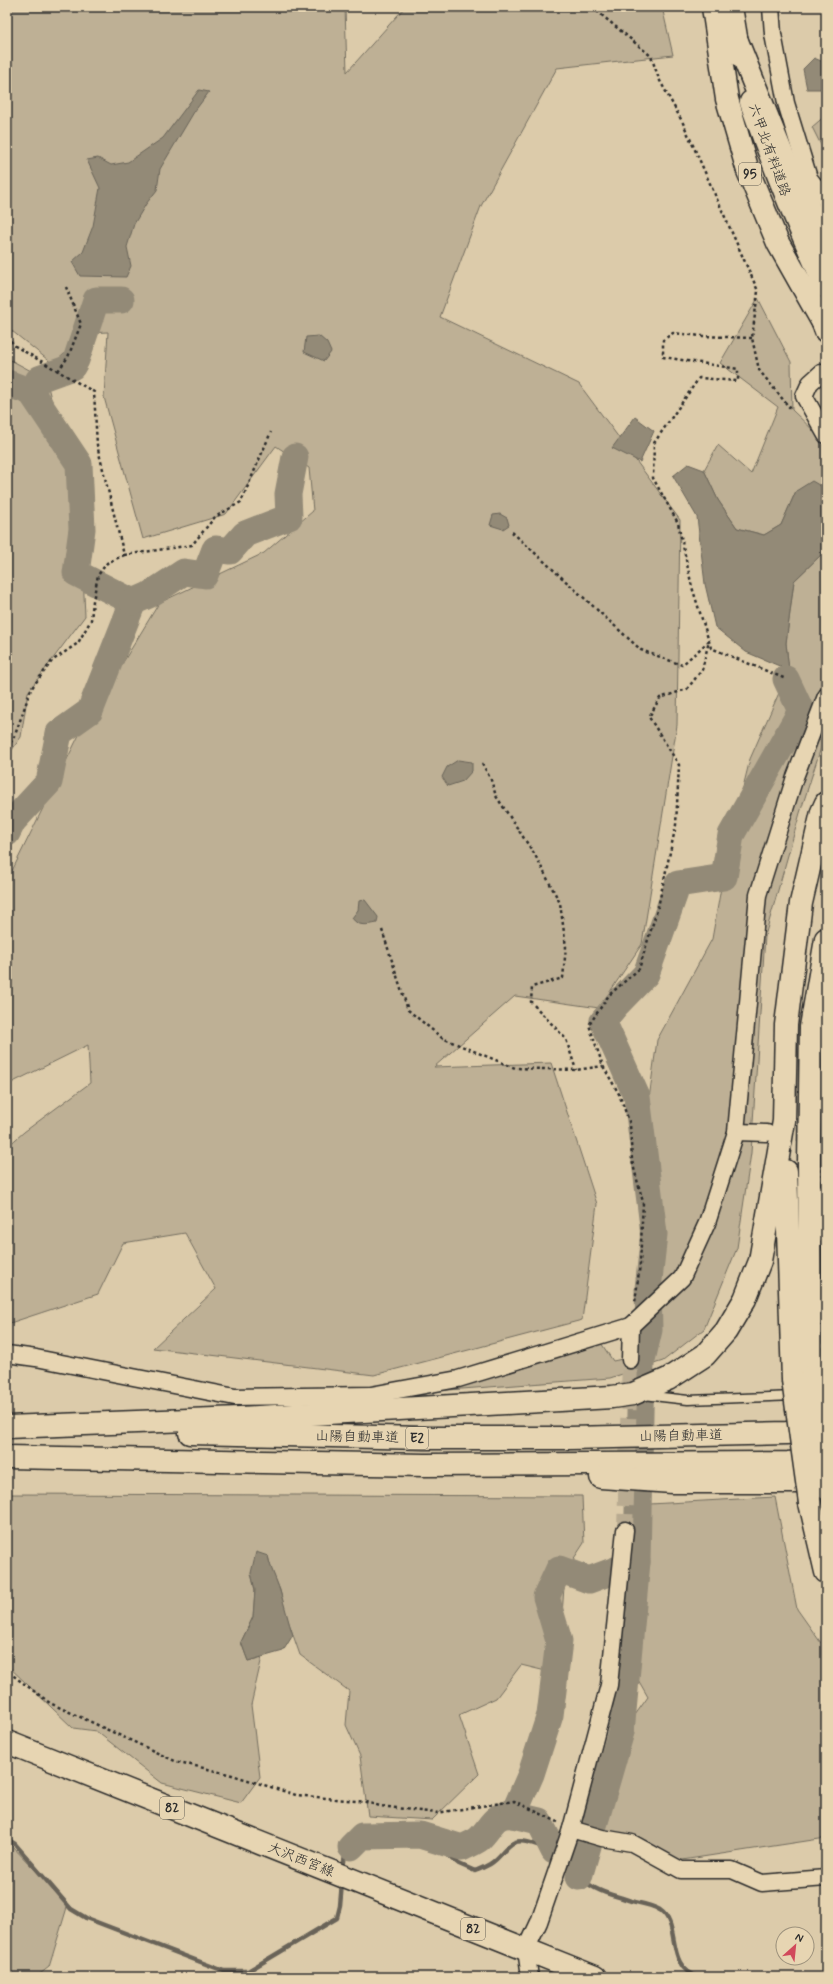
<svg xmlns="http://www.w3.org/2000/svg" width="833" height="1984" viewBox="0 0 833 1984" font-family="Mynerve,'Klee One',sans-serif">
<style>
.green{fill:#beb095;stroke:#746e60}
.water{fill:#938a77;stroke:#696459}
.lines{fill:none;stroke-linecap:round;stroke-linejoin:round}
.stream{stroke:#696459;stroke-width:4.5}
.river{stroke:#938a77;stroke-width:27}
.minor-tunnel{stroke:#b9ab91;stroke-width:16;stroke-dasharray:16 8;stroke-linecap:butt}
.service-casing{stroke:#2b2b2b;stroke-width:11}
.minor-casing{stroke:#2b2b2b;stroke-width:19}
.primary-casing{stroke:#2b2b2b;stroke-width:25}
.motorway-casing{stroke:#2b2b2b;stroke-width:25}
.path{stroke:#2b2b2b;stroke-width:2.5;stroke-dasharray:3 3;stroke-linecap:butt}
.service{stroke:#e7d5b2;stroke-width:8}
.minor{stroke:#e7d5b2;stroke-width:16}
.primary{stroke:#e7d5b2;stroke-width:22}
.motorway{stroke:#e7d5b2;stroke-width:22}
.motorway-bridge-casing{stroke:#2b2b2b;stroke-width:25;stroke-linecap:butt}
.motorway-bridge{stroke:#e7d5b2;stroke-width:22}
.labels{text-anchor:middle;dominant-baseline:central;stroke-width:3;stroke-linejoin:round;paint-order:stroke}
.shield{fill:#e7d5b2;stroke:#635e54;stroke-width:1}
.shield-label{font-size:13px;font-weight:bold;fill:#2b2b2b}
.street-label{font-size:14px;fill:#2b2b2b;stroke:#e7d5b2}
</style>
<rect width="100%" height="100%" fill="#dccbaa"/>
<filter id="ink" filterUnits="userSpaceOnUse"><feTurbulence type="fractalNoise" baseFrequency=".025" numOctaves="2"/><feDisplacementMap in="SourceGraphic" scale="8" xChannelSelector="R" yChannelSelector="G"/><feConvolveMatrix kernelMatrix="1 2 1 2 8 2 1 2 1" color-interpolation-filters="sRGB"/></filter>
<g filter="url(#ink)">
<g class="green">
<polygon points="7,7 345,7 347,72 405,7 662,7 673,55 557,68 481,206 440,317 579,384 680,520 677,725 642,944 599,1008 515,996 434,1067 551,1063 597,1204 582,1320 374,1375 153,1348 216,1289 185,1233 123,1243 98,1294 7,1324 7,1147 24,1132 90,1083 88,1045 7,1085 7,881 79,735 159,603 264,553 313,511 309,468 276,446 226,514 143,539 104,397 108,332 87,333 53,364 7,327"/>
<polygon points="826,115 826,155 812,127"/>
<polygon points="758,298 791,362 792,410 818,435 826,447 826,517 824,488 796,491 781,525 764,535 737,528 718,500 704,470 718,445 751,474 778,407 720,363"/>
<polygon points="7,358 46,379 80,512 85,616 28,692 21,737 7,757"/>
<polygon points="826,550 826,732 800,813 765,936 751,1153 737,1248 704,1329 663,1361 610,1378 435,1391 599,1340 613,1361 654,1352 661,1286 640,1279 641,1158 657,1040 712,939 728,848 750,759 789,670 786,643 794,581"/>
<polygon points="7,1494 582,1496 584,1543 565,1572 558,1674 521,1665 496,1698 459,1715 479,1774 432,1820 368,1816 360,1756 346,1725 349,1691 300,1655 285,1612 280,1590 272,1572 268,1556 251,1573 255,1590 253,1617 241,1642 248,1661 262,1657 251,1705 260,1777 241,1803 162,1783 96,1731 73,1728 7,1665"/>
<polygon points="775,1497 797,1609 826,1650 826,1838 669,1862 601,1834 630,1722 648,1697 633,1671 650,1504"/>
<polygon points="7,1841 68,1904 49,1967 36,1977 7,1977"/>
</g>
<g class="water">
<polygon points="814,58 826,63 826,89 807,89 803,69"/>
<polygon points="199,90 209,92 194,112 160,169 157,190 146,204 134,224 127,247 131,266 126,277 80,276 72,262 83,252 93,226 100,188 87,160 98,158 111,165 128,162 163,138"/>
<polygon points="319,336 327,343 331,352 324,361 304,352 306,337"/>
<polygon points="635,417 654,431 640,462 612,448"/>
<polygon points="688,464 704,470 718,500 737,528 764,535 781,525 796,491 812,481 824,488 826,550 794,581 786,643 789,670 746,652 715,627 705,584 697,517 673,476"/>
<polygon points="500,514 507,518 509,525 503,529 490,525 493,515"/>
<polygon points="458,760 472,762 472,771 463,781 448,786 442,777 447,767"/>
<path d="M365,900L378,917L377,923C367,925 358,927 352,918L358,910L359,901Z"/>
<path d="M256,1552L268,1556C271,1570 276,1578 280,1591C285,1606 288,1621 293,1635L283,1651L248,1661L241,1642L253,1617L255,1590L251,1573Z"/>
</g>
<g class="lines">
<g class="stream">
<polyline points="7,1839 15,1844 71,1909 86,1918 224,1971 248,1971 337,1918 340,1906 342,1883"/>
<path d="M564,1861C574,1872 585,1884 599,1890C609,1895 621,1897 631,1901C640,1903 652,1905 660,1910C682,1925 664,1967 699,1977"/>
<path d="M343,1870L345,1853L351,1847L361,1844L423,1845L444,1852L459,1864L475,1871C480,1869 485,1867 490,1864C509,1852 506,1833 537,1845C545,1848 552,1850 559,1856"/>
</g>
<g class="river">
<polyline points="7,383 31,392 79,464 82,529 76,573 133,602 90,711 59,733 49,782 13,821 7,833"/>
<polyline points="31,392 39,379 72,367 76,360 96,300 121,300"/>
<polyline points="133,602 149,595 184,572 205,575 215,549 230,551 245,534 289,517 288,494 295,457"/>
<path d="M351,1847L362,1836L420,1835L462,1848C467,1845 474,1843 479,1839C492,1827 493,1813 513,1815"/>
<polyline points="554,1851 539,1821 513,1815 531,1774 550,1715 559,1641 546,1597 559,1569 589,1580 637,1562"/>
<polyline points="579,1877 621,1732 637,1562 641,1364 649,1330 648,1289 654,1234 637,1097 603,1021 617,1004 646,974 678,884 724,877 731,835 801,711 786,679"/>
</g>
<g class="minor-tunnel">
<polyline points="772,1133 826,1133"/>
<polyline points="625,1530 630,1360"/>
</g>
<defs>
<polyline id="service" points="644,1395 688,1400 794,1396"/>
<g id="minor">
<polyline points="771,7 773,34 786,103 809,178 826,200"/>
<polyline points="821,373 810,383 804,396 826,435"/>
<polyline points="736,1132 767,1133"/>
<polyline points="631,1326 682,1278 707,1223 736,1132 758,895 795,777 826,696"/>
<polyline points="7,1354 36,1358 235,1397 371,1395 458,1379 631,1326 630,1360"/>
<polyline points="571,1829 602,1838 632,1843 681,1870 732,1870 762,1883 826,1878"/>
<polyline points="530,1977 526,1950 539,1922 571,1829 609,1685 625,1530"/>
</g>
<g id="primary">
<polyline points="713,7 727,99 748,171 778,243 826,328"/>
<polyline points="731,7 739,55"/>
<path d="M751,102C773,165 798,226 826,287"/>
<polyline points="7,1742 595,1977"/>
</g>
<g id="motorway">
<polyline points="735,36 787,166 826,241"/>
<polyline points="823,323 826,331"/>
<polyline points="786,1171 793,1380"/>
<polyline points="817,1196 826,1231"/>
<polyline points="811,1377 809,1164 811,1027 826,939"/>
<polyline points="7,1427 240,1418 612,1397 633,1394 668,1379 705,1355 726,1331 745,1299 760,1261 784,1121 786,1025 801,903 822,812 826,803"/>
<polyline points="190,1433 425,1438 570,1438 786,1433 820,1431"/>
<polyline points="7,1457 425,1465 788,1463 823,1460"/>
<polyline points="601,1477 672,1482 825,1482"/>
<polyline points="810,1503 826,1572"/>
</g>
</defs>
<use href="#service" class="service-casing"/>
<use href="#minor" class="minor-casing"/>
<use href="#primary" class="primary-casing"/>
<use href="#motorway" class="motorway-casing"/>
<g class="path">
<polyline points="592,7 651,56 659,79 683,123 758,291 752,338 759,370 789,407 792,405"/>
<polyline points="7,336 15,346 94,392 97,445 124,555 107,563 98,575 93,601 91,620 78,643 52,661 31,689 15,735 7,749"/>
<polyline points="752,338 701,336 673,333 663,340 663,357 738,369 738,381 699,378 654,443 653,478 678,523 692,587 711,648 786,679"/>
<polyline points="58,371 68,357 81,324 66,287"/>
<polyline points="512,532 641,650 682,665 709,641 702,670 687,689 660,698 649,717 679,765 676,825 658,907 639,969 609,995 589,1025 603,1066 619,1094 630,1124 632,1161 643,1202 640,1264 635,1302"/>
<polyline points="124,555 192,545 215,517 241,502 271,432"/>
<polyline points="482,763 491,780 496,796 535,855 560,903 566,947 563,978 532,987 531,1002 566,1039 576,1070"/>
<polyline points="382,930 408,1010 442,1038 515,1068 576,1070 603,1066"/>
<polyline points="7,1666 11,1674 50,1703 175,1761 232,1775 296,1795 366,1802 380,1806 436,1813 514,1801 558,1822"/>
</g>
<use href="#service" class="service"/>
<use href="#minor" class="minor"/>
<use href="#primary" class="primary"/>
<use href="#motorway" class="motorway"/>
<defs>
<g id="motorway-bridge">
<polyline points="811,1377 826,1488"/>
<polyline points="793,1380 810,1503"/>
</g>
</defs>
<use href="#motorway-bridge" class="motorway-bridge-casing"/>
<use href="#motorway-bridge" class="motorway-bridge"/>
</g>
</g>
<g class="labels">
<g class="shield">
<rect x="739" y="163" width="22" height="22" rx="3"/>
<rect x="406" y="1427" width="22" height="22" rx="3"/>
<rect x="160" y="1797" width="24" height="22" rx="3"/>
<rect x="461" y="1918" width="24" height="22" rx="3"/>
</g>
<g class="shield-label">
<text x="750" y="174">95</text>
<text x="417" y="1438">E2</text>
<text x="172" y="1808">82</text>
<text x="473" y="1929">82</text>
</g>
<g class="street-label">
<text transform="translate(769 150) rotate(70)">六甲北有料道路</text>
<text transform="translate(681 1436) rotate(-1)">山陽自動車道</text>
<text transform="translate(357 1437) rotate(1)">山陽自動車道</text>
<text transform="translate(301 1860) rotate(22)">大沢西宮線</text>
</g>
</g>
<rect width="833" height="1984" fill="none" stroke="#e7d5b2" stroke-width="24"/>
<rect x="12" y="12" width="809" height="1960" fill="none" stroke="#2b2b2b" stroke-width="1.5" filter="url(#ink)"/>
<g transform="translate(795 1946) rotate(27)"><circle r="19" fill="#e7d5b2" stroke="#9c917c"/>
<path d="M0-3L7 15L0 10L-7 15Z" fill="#d1495b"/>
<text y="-6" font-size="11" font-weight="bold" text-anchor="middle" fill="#2b2b2b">N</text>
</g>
</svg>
